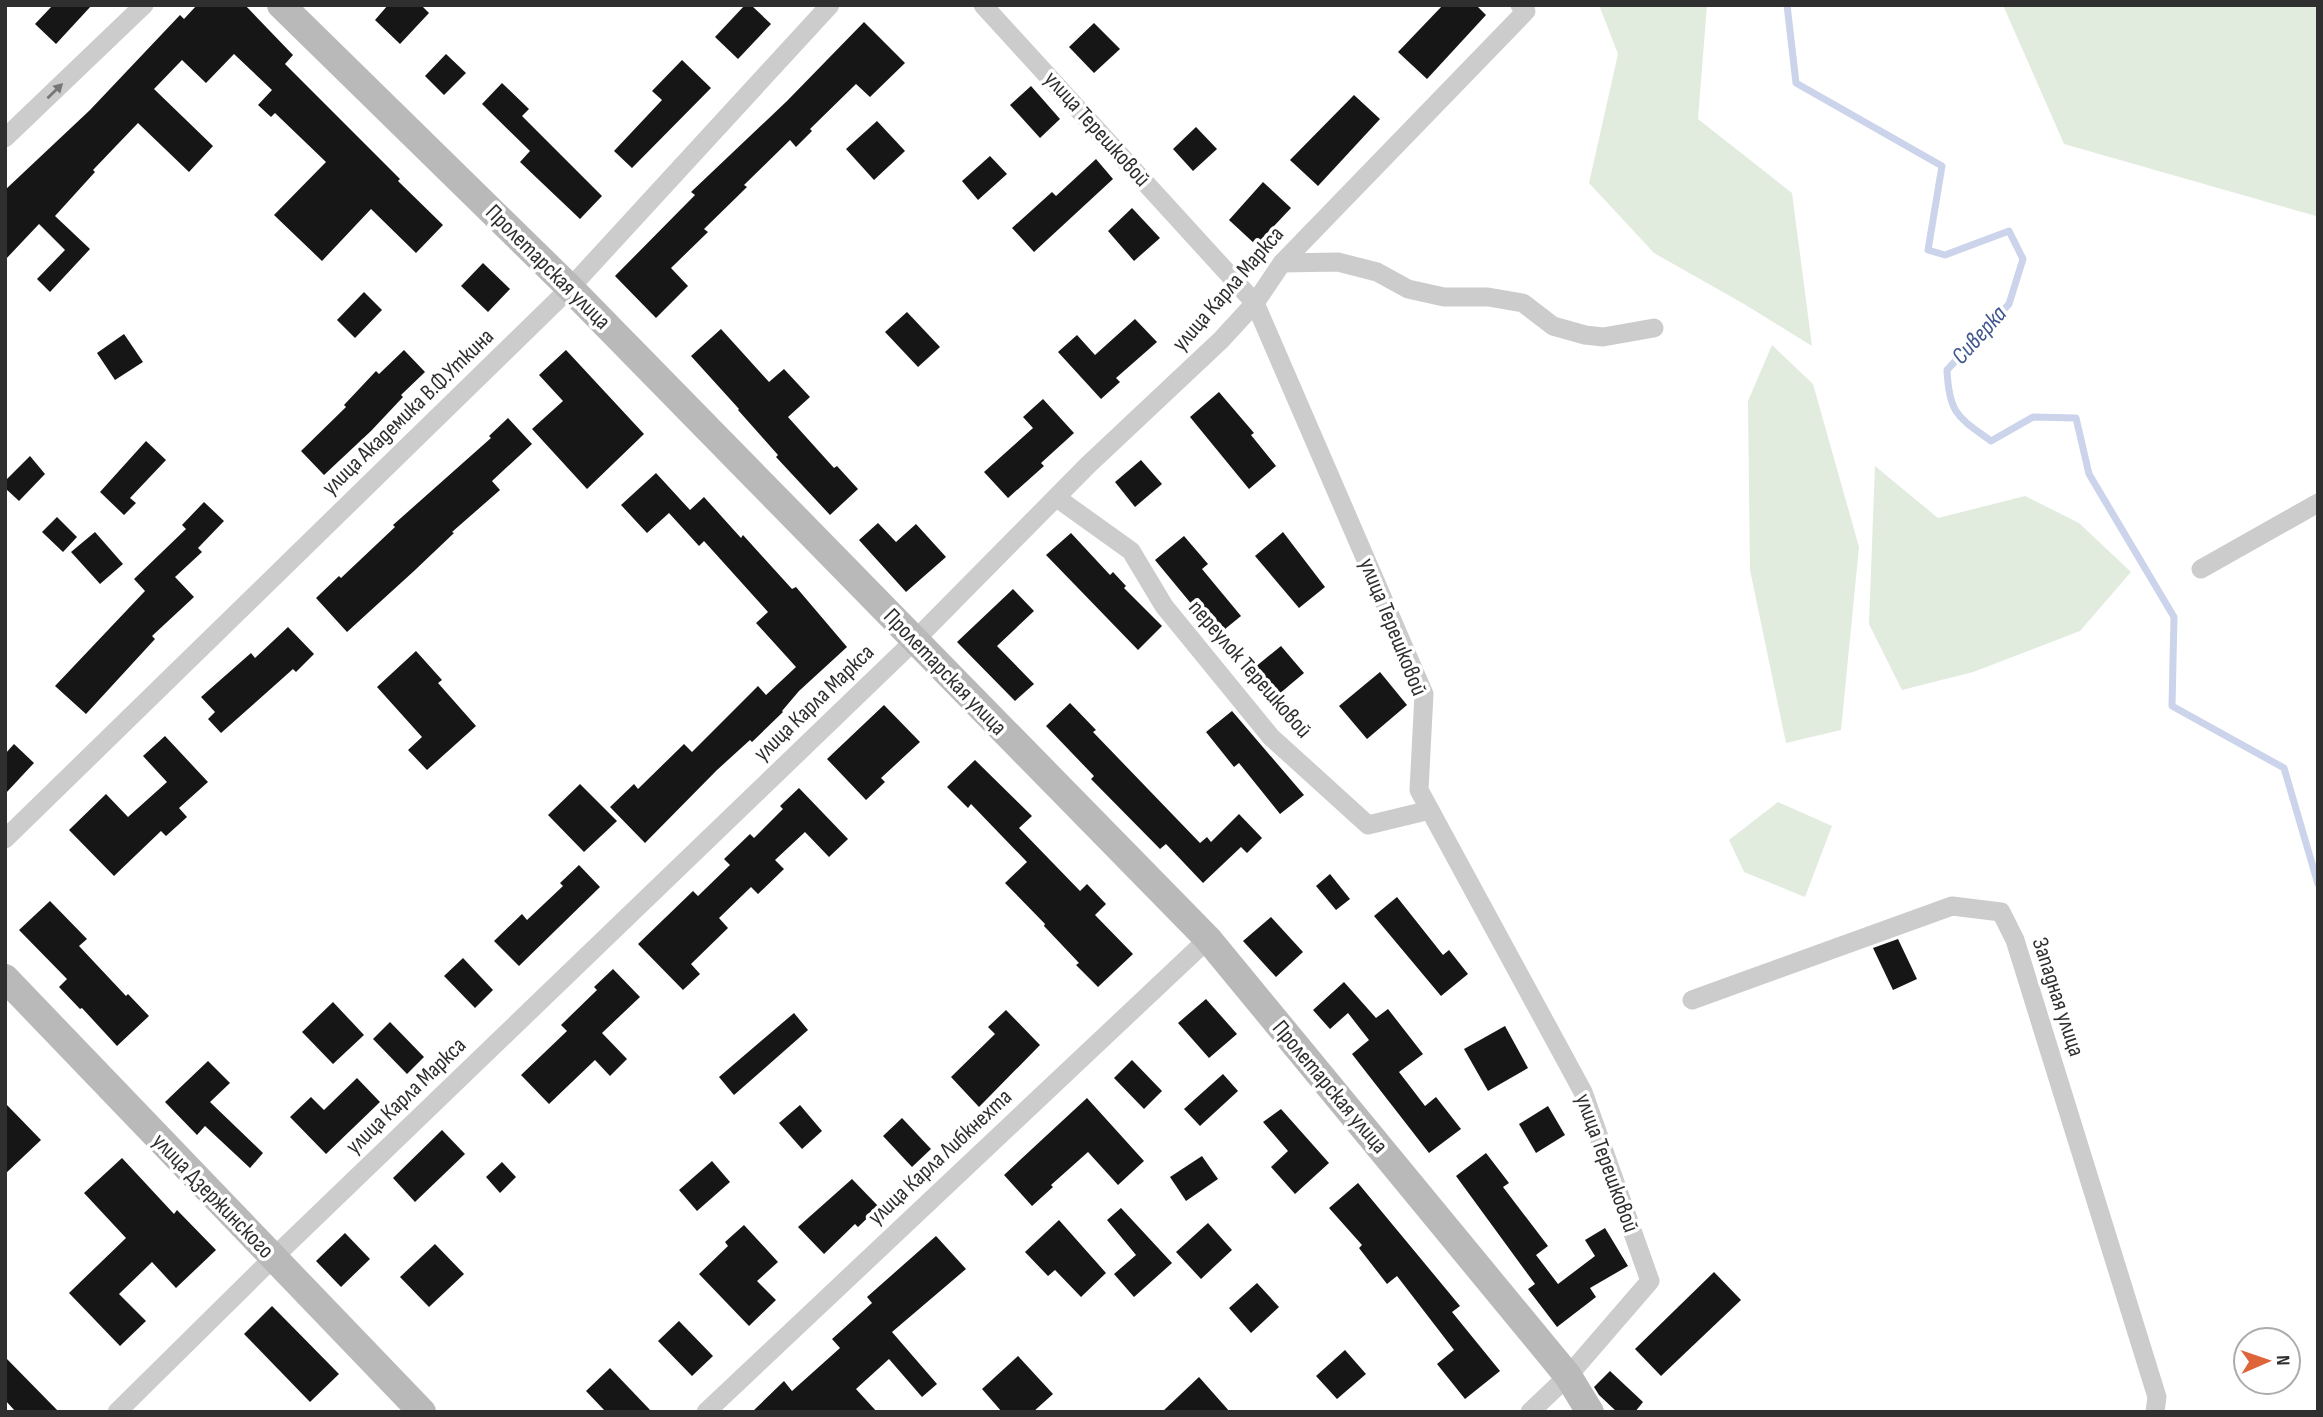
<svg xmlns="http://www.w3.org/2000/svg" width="2323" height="1417" viewBox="0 0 2323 1417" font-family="'Sofia Sans Condensed',sans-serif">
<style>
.green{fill:#e1ecde}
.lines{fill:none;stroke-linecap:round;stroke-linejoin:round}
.stream{stroke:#cbd4eb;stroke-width:7}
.building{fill:#161616}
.street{stroke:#ccc;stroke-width:19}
.secondary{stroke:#b9b9b9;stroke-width:28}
.oneway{fill:#767676}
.labels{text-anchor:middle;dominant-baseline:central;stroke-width:7;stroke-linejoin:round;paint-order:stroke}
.street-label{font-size:23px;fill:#2f2f2f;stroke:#fff}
.water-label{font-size:24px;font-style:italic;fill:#40568f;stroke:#fff}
</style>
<rect width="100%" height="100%" fill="#fff"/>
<g class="green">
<polygon points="1599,5 1707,5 1698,119 1792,193 1812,346 1744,304 1654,253 1589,183 1618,54"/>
<polygon points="2003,5 2318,5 2318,214 2316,216 2064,144"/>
<polygon points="1772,345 1813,384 1859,547 1841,730 1786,743 1750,570 1748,401"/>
<polygon points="1875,466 1938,518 2025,496 2079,523 2131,572 2080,631 1973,672 1902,690 1869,624"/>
<polygon points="1778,802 1832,826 1805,897 1744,872 1729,840"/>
</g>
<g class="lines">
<path class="stream" d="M1787,5L1796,83L1942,166L1928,250L1945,255L2009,231L2023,259L2009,304L1947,370C1949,414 1958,417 1991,441L2033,417L2076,418L2089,474L2174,617L2172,706L2284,768L2318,884"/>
</g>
<g class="building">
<polygon points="53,5 92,5 56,44 35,24"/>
<polygon points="197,5 245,5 293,55 285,64 400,179 398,181 443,225 416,253 371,209 322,261 274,215 326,162 275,113 271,117 258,105 272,90 234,54 206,83 182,60 154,89 213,146 189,172 138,123 93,170 95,172 55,216 90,249 50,292 37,279 65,250 39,224 5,260 5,190 90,110 180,15 184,19"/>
<polygon points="388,5 421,5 429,13 400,44 375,20"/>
<polygon points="745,5 751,5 771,24 738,59 715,37"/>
<polygon points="1443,5 1476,5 1486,15 1427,79 1398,52"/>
<polygon points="864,22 905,63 870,97 856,84 810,129 812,131 796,147 790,140 744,185 747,187 704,229 708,232 671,268 688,286 656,318 615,276 695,195 691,192 787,101"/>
<polygon points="1094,23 1120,49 1094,73 1069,47"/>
<polygon points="446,54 466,73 444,95 425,76"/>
<polygon points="682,60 711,88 632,168 614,151 662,100 652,91"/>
<polygon points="502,83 529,109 522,116 602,196 580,219 520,162 530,151 482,104"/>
<polygon points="1031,86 1060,119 1040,138 1010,105"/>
<polygon points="1354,95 1380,119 1318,186 1290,160"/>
<polygon points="877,121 905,151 874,180 846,149"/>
<polygon points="1196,127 1217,149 1193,171 1173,149"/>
<polygon points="990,156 1007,174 978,200 962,181"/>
<polygon points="1096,159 1113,179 1034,252 1012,228 1052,192 1056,196"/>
<polygon points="1263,182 1291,208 1256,245 1229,220"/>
<polygon points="1132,208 1160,238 1134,261 1108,231"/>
<polygon points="483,263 510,289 488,312 461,286"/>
<polygon points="364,292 382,310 355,338 337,320"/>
<polygon points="907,312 940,347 918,367 885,332"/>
<polygon points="1135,319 1157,342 1116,378 1120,382 1101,399 1058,352 1077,335 1095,355"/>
<polygon points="721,329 769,382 784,369 810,397 788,417 834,468 837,466 858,489 830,515 776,457 778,455 738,410 739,409 691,356"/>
<polygon points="124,334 143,362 115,380 97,353"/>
<polygon points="404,350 425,372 401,395 403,397 371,431 324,475 301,451 346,407 344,405 376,371 379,374"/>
<polygon points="566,350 644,434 587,489 532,429 563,401 539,375"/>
<polygon points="1219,392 1254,433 1251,435 1276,466 1249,489 1190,417"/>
<polygon points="1043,399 1074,433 1041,463 1044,466 1008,498 984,472 1033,428 1023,417"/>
<polygon points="508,418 532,444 492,481 500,490 452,532 454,533 414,571 347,632 316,598 339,576 341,578 395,527 393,525 491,438 489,436"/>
<polygon points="146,441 166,460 130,498 136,503 124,515 100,492"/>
<polygon points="30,456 45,474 19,501 5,488 5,481"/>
<polygon points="1141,460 1162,484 1135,507 1115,482"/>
<polygon points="656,473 690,510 704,497 741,538 743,535 792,589 796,587 847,647 799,691 782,711 783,712 752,742 750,740 717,770 645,843 610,807 634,784 638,789 684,744 692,752 758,686 766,695 796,667 756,623 768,612 704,541 699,546 669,513 647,533 621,505"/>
<polygon points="204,502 224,521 198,548 202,552 175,577 194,597 152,636 155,639 86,714 55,686 145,591 134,579 186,529 182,525"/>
<polygon points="57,517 77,537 63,552 42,532"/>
<polygon points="878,523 896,542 916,524 946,557 906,592 859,540"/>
<polygon points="95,532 123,564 100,584 71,552"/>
<polygon points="1283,532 1325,587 1299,608 1255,556"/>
<polygon points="1071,533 1110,575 1113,572 1126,586 1124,588 1162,626 1138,650 1046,555"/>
<polygon points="1184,536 1208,564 1202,569 1241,616 1214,638 1194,615 1198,612 1155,560"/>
<polygon points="1013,589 1034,611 997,646 1034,684 1015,701 957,642"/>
<polygon points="288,627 314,654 296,672 293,669 221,733 208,719 215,712 201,697 251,653 255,658"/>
<polygon points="1281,646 1304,673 1272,700 1249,672"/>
<polygon points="416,651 442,680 438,683 476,726 427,770 408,750 422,737 377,687"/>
<polygon points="1380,672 1407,705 1367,739 1339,706"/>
<polygon points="1070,703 1096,730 1093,732 1200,843 1207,837 1211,842 1239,814 1262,838 1247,853 1241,847 1203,883 1166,844 1160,849 1091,779 1094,776 1046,726"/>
<polygon points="884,705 920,742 881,778 885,782 866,800 827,759"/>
<polygon points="1232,711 1304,795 1280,814 1239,763 1234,767 1206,732"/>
<polygon points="165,736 208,782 179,808 187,817 166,836 161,831 114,876 69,830 106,794 128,817 167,782 143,756"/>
<polygon points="14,744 34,763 5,794 5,754"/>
<polygon points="975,760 1032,816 1019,828 1080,891 1087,884 1106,904 1095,915 1133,954 1098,987 1076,965 1079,963 1044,926 1045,924 1005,883 1027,862 971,804 968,808 947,787"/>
<polygon points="580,784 617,821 584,852 548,815"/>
<polygon points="799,788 848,839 829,857 805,832 775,860 784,869 758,894 751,887 719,918 728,928 691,964 700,974 683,990 638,944 693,891 698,896 730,865 724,859 750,834 754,838 783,809 780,806"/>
<polygon points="579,865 600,887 519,966 494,941 522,914 527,920 563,886 560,883"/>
<polygon points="1330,874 1350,899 1336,910 1316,886"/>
<polygon points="1397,897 1443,955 1449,950 1468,974 1441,996 1374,916"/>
<polygon points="50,901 87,939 79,946 126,996 128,994 149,1016 117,1046 82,1008 80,1009 59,987 67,979 19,930"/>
<polygon points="1271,917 1303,952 1276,977 1243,941"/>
<polygon points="1898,939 1917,979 1893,990 1873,948"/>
<polygon points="463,958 493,990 475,1008 444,976"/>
<polygon points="613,969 640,997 602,1033 627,1059 610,1076 595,1060 549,1104 521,1075 567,1031 561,1025 597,990 594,987"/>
<polygon points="1344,982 1376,1018 1388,1009 1423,1054 1399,1072 1425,1106 1436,1097 1461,1129 1429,1153 1352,1054 1369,1040 1348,1013 1330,1029 1313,1010"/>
<polygon points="1206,999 1237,1034 1209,1058 1178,1023"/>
<polygon points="333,1002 364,1035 333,1064 302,1032"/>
<polygon points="1006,1010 1040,1045 979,1107 951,1077 995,1034 988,1027"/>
<polygon points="794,1013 808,1030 734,1095 719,1077"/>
<polygon points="390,1022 424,1057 407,1074 373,1039"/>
<polygon points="1505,1026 1528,1068 1488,1091 1464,1049"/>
<polygon points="1132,1060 1162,1091 1144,1109 1114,1078"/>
<polygon points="208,1061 230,1083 210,1102 263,1153 250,1168 205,1126 197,1135 165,1102"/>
<polygon points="1223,1074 1238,1091 1200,1126 1184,1109"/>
<polygon points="357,1078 380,1102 326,1154 290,1117 311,1097 324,1110"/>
<polygon points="1087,1098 1144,1161 1118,1185 1088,1152 1051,1185 1053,1187 1032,1206 1004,1175"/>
<polygon points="5,1103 41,1140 5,1174"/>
<polygon points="800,1105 822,1131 802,1149 779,1123"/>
<polygon points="1548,1106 1565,1135 1536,1153 1519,1124"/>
<polygon points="1281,1109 1329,1163 1295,1194 1271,1167 1288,1151 1263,1122"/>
<polygon points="902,1118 931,1149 912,1167 883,1136"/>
<polygon points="442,1130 465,1154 415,1202 393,1178"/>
<polygon points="1486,1153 1509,1183 1503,1187 1548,1246 1536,1255 1558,1284 1595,1256 1585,1240 1605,1228 1628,1266 1590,1288 1596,1297 1557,1327 1528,1289 1535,1284 1456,1176"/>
<polygon points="1202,1156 1218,1179 1186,1201 1170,1177"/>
<polygon points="122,1158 174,1214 177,1210 216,1250 176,1288 152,1262 119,1294 146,1321 120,1346 69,1293 126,1238 84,1193"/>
<polygon points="712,1161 730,1182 697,1211 679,1190"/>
<polygon points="502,1162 516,1177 500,1193 486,1177"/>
<polygon points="852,1179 879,1207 858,1227 855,1224 824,1254 798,1227"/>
<polygon points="1358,1183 1460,1306 1452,1312 1500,1371 1465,1399 1437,1364 1454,1350 1397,1276 1387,1284 1359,1248 1362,1245 1329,1208"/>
<polygon points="1121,1208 1172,1263 1134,1297 1114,1274 1136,1255 1107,1220"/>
<polygon points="1059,1220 1106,1273 1081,1297 1055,1270 1048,1276 1025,1252"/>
<polygon points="1208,1223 1232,1250 1201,1279 1176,1252"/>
<polygon points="744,1225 778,1262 757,1281 776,1300 749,1326 699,1274 728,1246 725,1242"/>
<polygon points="345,1233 370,1259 341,1287 316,1261"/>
<polygon points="936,1236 966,1269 892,1332 937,1384 922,1397 889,1359 856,1389 877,1412 752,1412 784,1381 792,1391 840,1348 832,1339 872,1303 867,1297"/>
<polygon points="435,1244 464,1274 429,1307 400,1277"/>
<polygon points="1714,1272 1741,1300 1661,1376 1635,1349"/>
<polygon points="1257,1283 1279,1307 1251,1333 1229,1308"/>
<polygon points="272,1306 339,1374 310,1402 244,1334"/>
<polygon points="679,1321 713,1356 692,1376 658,1341"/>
<polygon points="1345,1350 1366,1374 1337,1399 1316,1376"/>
<polygon points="1018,1356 1053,1394 1033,1412 1002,1412 982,1389"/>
<polygon points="5,1357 59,1412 16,1412 5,1400"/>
<polygon points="610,1368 652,1412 606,1412 586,1391"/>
<polygon points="1610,1371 1643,1402 1635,1412 1617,1412 1599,1395 1594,1387"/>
<polygon points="1199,1377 1230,1412 1162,1412"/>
</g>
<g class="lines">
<g class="street">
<polyline points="983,5 1255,303 1424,694 1419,790 1583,1092 1650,1281 1568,1376 1530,1412"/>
<polyline points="5,138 144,5"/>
<polyline points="1282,263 1338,262 1377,272 1408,289 1444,297 1488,297 1523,303 1553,326 1585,335 1603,337 1654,328"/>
<polyline points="1057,498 1131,551 1164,606 1271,737 1368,825 1430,810"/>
<polyline points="2201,569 2318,503"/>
<polyline points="5,839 570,288 830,5"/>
<polyline points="1692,1000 1952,906 2001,912 2015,940 2157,1397 2155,1412"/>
<polyline points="117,1412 273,1258 914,641 1088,465 1221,340 1255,303 1282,263 1526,11 1520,5"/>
<polyline points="706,1412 1208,939"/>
</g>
<g class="secondary">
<polyline points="281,5 570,288 1208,939 1568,1376 1590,1412"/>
<polyline points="5,978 422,1412"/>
</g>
</g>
<defs><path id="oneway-solid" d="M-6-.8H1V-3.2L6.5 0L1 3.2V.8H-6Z" transform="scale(1.75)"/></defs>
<use class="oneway" href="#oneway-solid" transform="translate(55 91) rotate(-44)"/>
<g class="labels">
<g class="street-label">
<text transform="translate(1097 129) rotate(48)">улица Терешковой</text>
<text transform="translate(548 267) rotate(45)">Пролетарская улица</text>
<text transform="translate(1228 289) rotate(-49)">улица Карла Маркса</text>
<text transform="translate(408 412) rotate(-44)">улица Академика В.Ф.Уткина</text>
<text transform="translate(1393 627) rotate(68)">улица Терешковой</text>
<text transform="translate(1250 669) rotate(49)">переулок Терешковой</text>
<text transform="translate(945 672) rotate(46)">Пролетарская улица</text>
<text transform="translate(814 703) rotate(-44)">улица Карла Маркса</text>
<text transform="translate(2058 997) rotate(72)">Западная улица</text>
<text transform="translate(1330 1087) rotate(50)">Пролетарская улица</text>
<text transform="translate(406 1096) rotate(-44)">улица Карла Маркса</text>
<text transform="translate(940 1157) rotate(-43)">улица Карла Либкнехта</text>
<text transform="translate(1607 1163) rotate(70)">улица Терешковой</text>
<text transform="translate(213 1196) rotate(46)">улица Дзержинского</text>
</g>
<g class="water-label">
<text transform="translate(1979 335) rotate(-48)">Сиверка</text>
</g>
</g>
<rect width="2323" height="1417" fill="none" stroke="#2f2f2f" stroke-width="14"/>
<g transform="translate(2267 1361) rotate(88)"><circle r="33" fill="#ffffff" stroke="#acacac" stroke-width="2"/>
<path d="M0-5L12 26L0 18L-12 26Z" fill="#de6439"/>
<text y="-10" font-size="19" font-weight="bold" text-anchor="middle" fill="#2f2f2f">N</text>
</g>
</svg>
